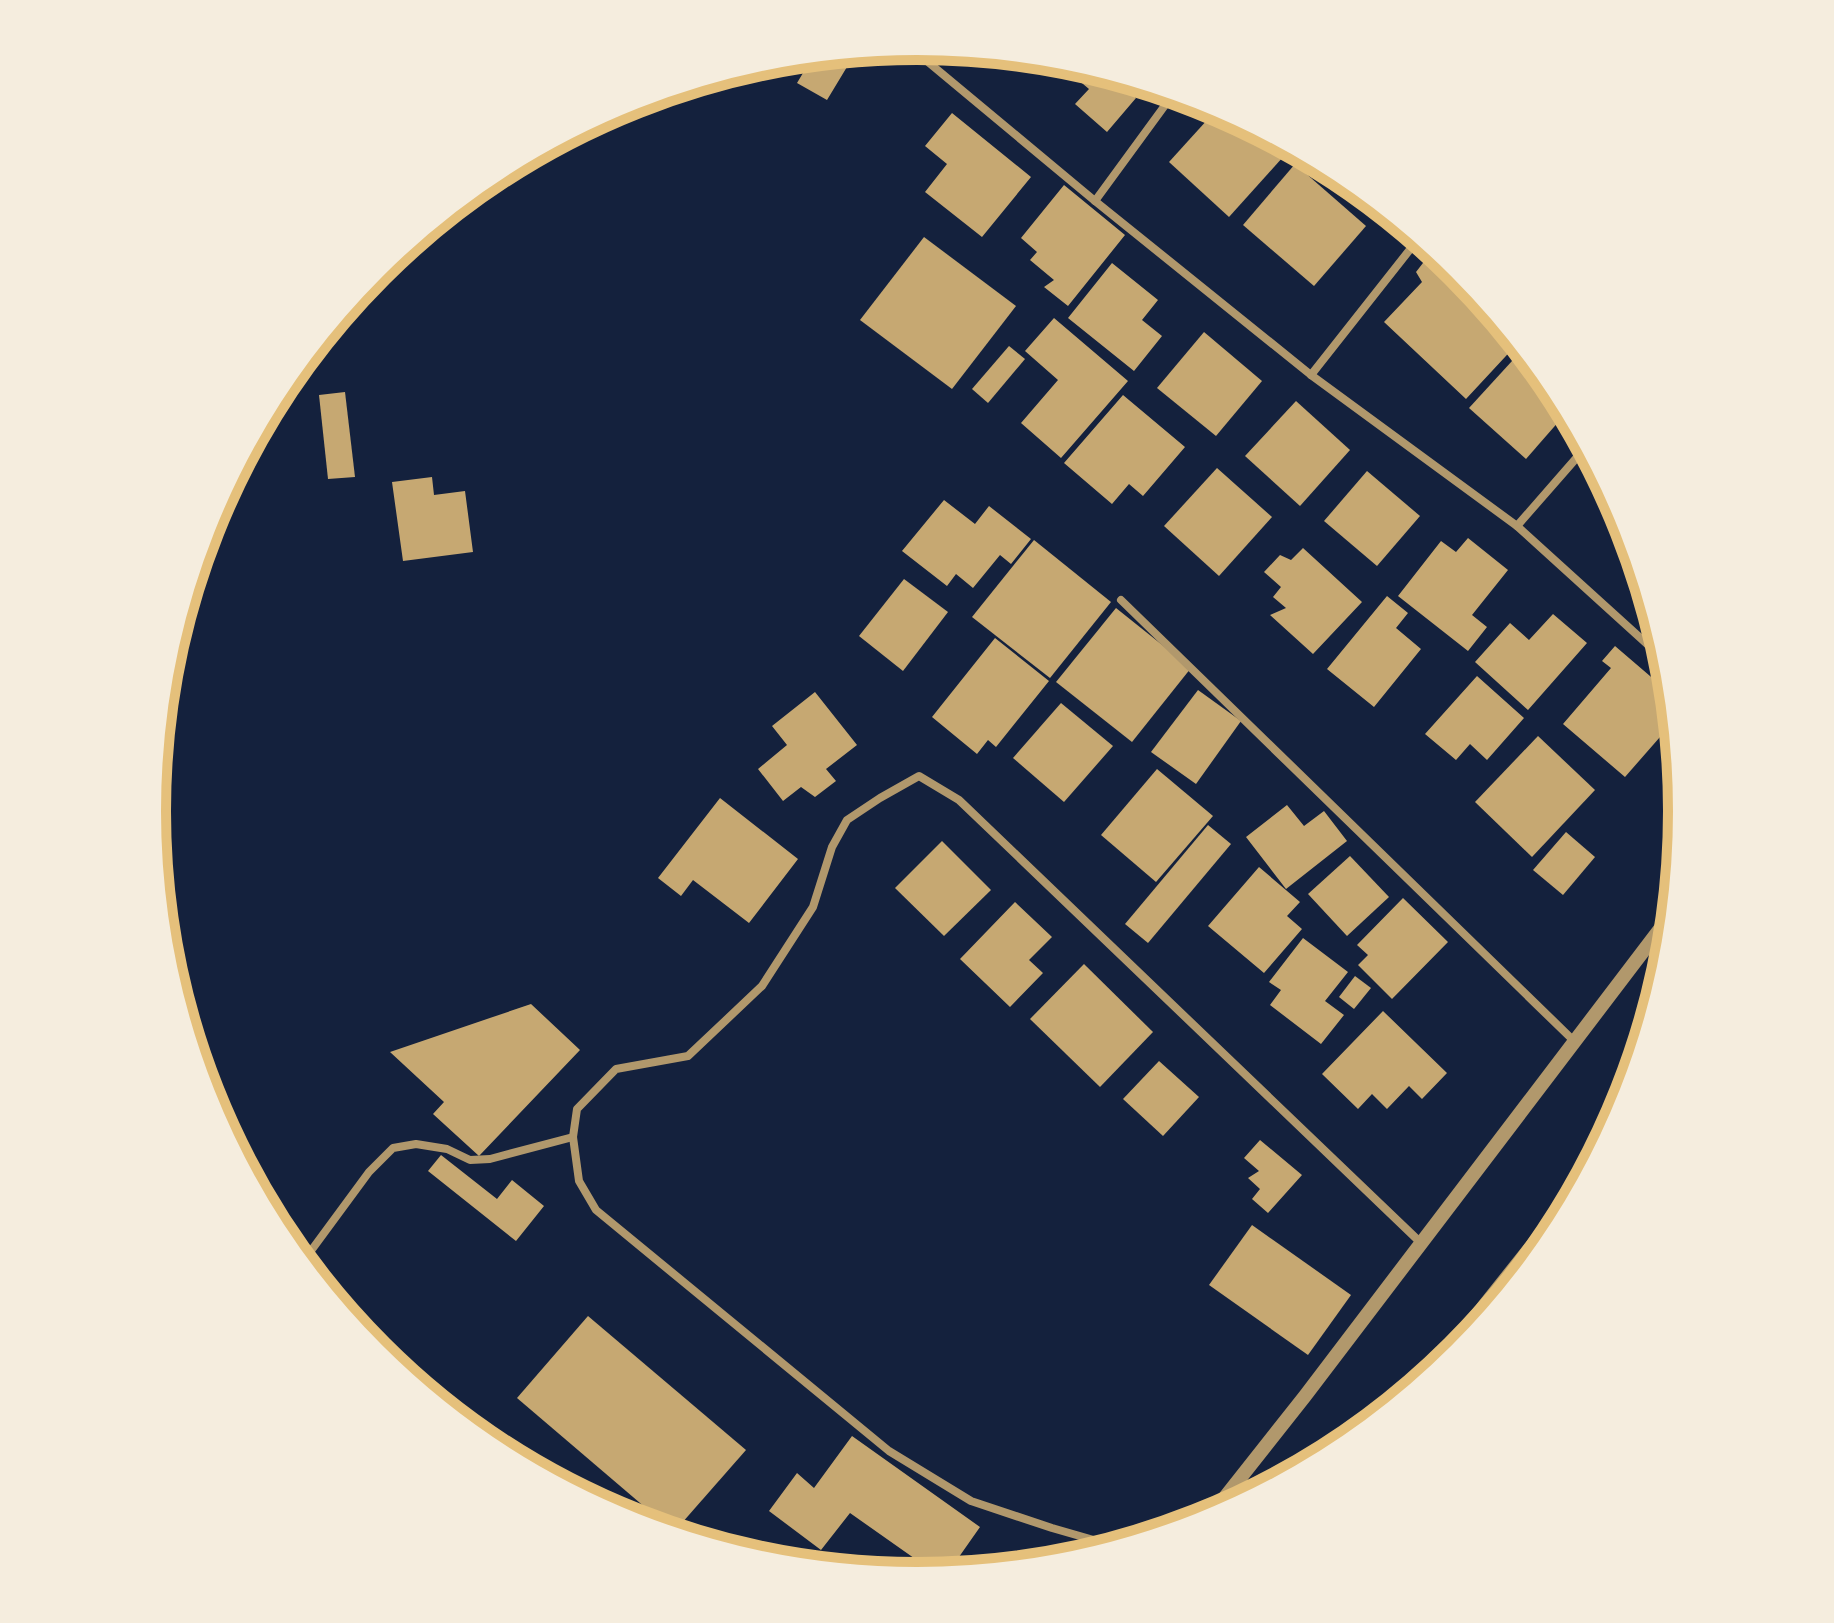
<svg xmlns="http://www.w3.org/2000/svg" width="1834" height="1623" viewBox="0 0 1834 1623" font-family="'DM Sans',sans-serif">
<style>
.building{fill:#c6a872}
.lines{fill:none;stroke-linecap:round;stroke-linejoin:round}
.minor{stroke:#b1986c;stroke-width:8}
.tertiary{stroke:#b1986c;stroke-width:14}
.rim{fill:none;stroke:#e5c07b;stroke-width:10}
</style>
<rect width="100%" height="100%" fill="#14213d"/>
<g class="building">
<polygon points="856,52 827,100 797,83 809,63 804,57"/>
<polygon points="1070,62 1108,73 1136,98 1107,132 1075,104 1089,89 1064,68"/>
<polygon points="1218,108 1243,122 1283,157 1229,217 1169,162"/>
<polygon points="952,113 1031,177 982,237 925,192 947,164 925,146"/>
<polygon points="1295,164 1366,226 1314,286 1243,225"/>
<polygon points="1329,168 1343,175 1377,203 1372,209"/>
<polygon points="1064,185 1125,235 1068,306 1044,287 1054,280 1030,260 1037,252 1021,238"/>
<polygon points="924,237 1016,306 952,389 860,320"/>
<polygon points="1433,250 1459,271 1518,343 1466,399 1384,322 1422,282 1416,272"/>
<polygon points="1112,263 1158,300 1142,320 1162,336 1134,371 1068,318"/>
<polygon points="1054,318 1128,381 1061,458 1021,423 1058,380 1025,351"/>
<polygon points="1204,332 1262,381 1216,436 1157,388"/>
<polygon points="1009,346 1025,359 988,403 972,389"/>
<polygon points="1523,349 1554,387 1567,412 1526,459 1469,408"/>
<polygon points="345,392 355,477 328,479 319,395"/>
<polygon points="1123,395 1185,447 1143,496 1129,484 1112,504 1064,463"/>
<polygon points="1296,401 1350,450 1300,506 1245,456"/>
<polygon points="1217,468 1272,517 1219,576 1164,526"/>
<polygon points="1367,471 1420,516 1377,566 1324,521"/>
<polygon points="432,477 434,495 465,491 473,552 403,561 392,482"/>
<polygon points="944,500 975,524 989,506 1031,539 1011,564 1000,555 973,588 956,574 947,586 902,551"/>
<polygon points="1624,518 1624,519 1635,554 1610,534"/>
<polygon points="1468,538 1508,570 1472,615 1487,627 1468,651 1398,596 1441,541 1456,552"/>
<polygon points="1034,540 1111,602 1050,678 972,617"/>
<polygon points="1303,548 1362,602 1313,654 1270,615 1286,608 1273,597 1281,587 1264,572 1280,555 1291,560"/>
<polygon points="904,579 948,612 903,671 859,636"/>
<polygon points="1387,596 1408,613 1396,628 1421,649 1374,707 1327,669"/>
<polygon points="1116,608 1191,668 1132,742 1056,682"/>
<polygon points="1553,614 1587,643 1528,710 1475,662 1510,623 1529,640"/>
<polygon points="995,638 1049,681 996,747 988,740 977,754 932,717"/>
<polygon points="1615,646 1671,694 1674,721 1625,777 1563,724 1611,668 1602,661"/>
<polygon points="1477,676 1524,718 1487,760 1470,744 1456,760 1425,734"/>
<polygon points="1198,690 1241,721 1196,784 1151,752"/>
<polygon points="815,692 857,745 826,769 836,781 815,797 801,787 783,801 758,769 787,745 772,726"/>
<polygon points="1061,703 1113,746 1064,802 1013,758"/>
<polygon points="1538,736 1595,790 1532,857 1475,802"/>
<polygon points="1157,769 1213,816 1156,882 1101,835"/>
<polygon points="720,798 798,859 749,923 693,880 681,896 658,878"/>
<polygon points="1287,805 1304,826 1324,811 1347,841 1286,889 1246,837"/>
<polygon points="1208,825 1231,844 1148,943 1125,924"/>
<polygon points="1566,832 1595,857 1563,895 1533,870"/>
<polygon points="942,841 991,890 944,936 895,888"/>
<polygon points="1350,856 1389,897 1347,936 1308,894"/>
<polygon points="1259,867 1300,902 1287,916 1302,929 1264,973 1208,926"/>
<polygon points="1403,898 1448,942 1392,999 1358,965 1368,955 1357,945"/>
<polygon points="1015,902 1052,937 1029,960 1043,973 1010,1007 960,959"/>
<polygon points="1303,938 1348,972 1325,1001 1344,1015 1321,1044 1270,1005 1281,990 1269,982"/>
<polygon points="1084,964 1153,1032 1100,1087 1030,1019"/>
<polygon points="1355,976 1371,988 1354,1009 1339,997"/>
<polygon points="531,1004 580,1050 479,1156 433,1114 444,1102 390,1052"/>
<polygon points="1383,1011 1447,1073 1422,1099 1409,1086 1387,1109 1372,1094 1358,1109 1322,1074"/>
<polygon points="1159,1061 1199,1097 1163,1136 1123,1099"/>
<polygon points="1260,1140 1302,1175 1268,1213 1252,1199 1260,1189 1248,1178 1259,1171 1244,1158"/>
<polygon points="441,1155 497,1199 512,1180 544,1206 516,1241 428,1171"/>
<polygon points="1252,1225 1351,1295 1308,1355 1209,1285"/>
<polygon points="588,1316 746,1450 674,1532 517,1398"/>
<polygon points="852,1436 980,1527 947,1574 938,1575 850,1513 821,1550 769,1511 797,1473 814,1488"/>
<polygon points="1055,1546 1072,1561 1037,1565"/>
</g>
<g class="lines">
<g class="minor">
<polyline points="910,47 1095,201 1311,375 1517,526 1668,663"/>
<polyline points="1095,201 1174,93"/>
<polyline points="1311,375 1419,238"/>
<polyline points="1517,526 1586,447"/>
<polyline points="1121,600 1574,1041"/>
<polyline points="302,1263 369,1172 393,1148 416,1144 447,1149 470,1160 490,1159 573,1137"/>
<polyline points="1118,1547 1052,1528 971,1501 889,1451 596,1210 579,1181 573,1137 577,1109 616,1069 688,1056 762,986 813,907 832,847 847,820 880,798 919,776 959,800 1421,1243"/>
</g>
<g class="tertiary">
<polyline points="1426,1379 1581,1184"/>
<polyline points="1207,1520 1305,1396 1673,912"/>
</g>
</g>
<path d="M0 0H1834V1623H0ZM166 811a751 751 0 1 1 1502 0a751 751 0 1 1-1502 0Z" fill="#f5edde" fill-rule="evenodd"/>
<path class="rim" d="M166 811a751 751 0 1 1 1502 0a751 751 0 1 1-1502 0Z"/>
</svg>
